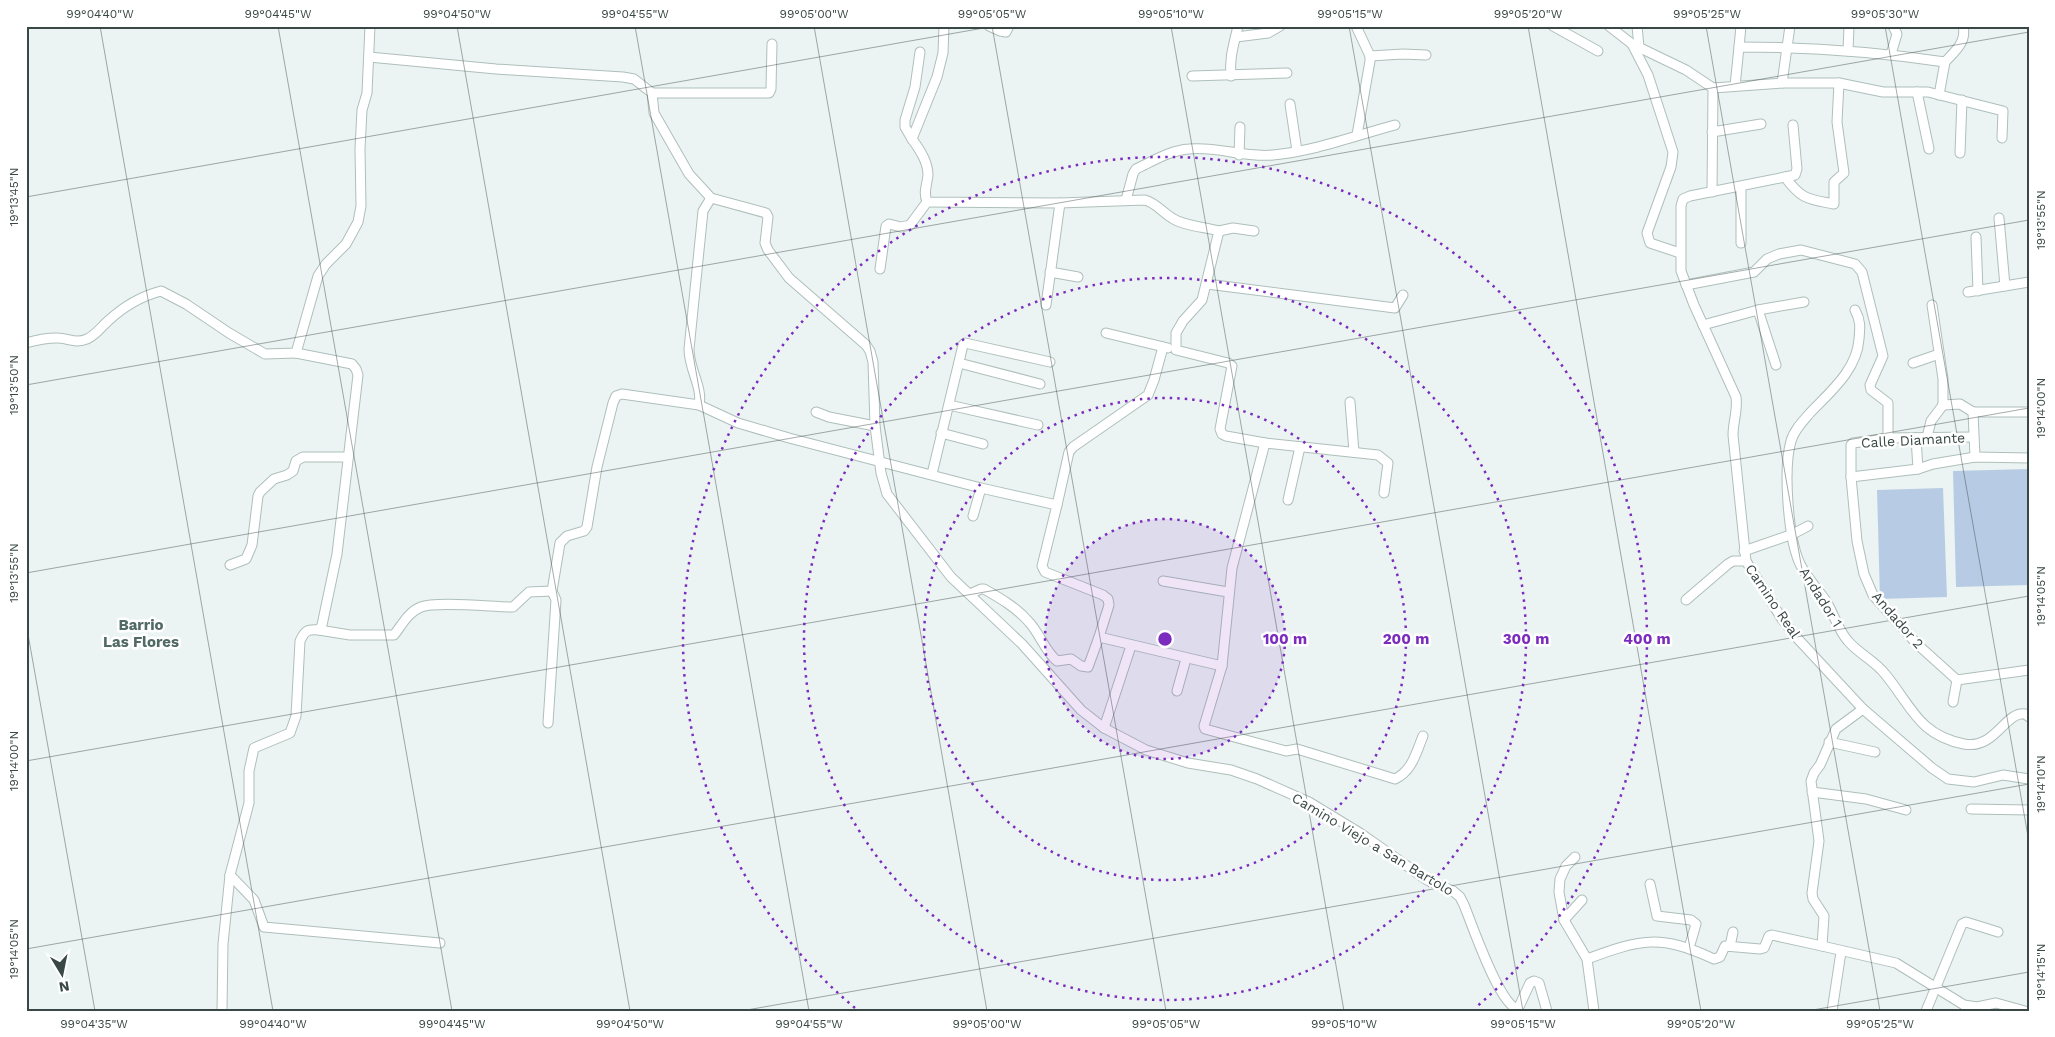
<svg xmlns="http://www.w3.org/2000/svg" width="2055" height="1037" viewBox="0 0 2055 1037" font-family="'Work Sans',sans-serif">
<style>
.green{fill:#b8cbe5}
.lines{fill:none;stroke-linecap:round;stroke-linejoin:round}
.minor-casing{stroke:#aebfbb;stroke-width:11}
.minor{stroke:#fff;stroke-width:9}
.ticks{fill:none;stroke:#394844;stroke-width:1;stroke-opacity:0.45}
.ring{fill:none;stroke:#7b2cbf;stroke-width:2.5;stroke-dasharray:2.5 5}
.labels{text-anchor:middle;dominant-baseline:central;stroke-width:5;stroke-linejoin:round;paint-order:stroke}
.street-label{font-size:14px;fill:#394844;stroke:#fff}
.neighbourhood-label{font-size:15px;font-weight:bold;fill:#516a63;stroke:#fff}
.centre{fill:#7b2cbf;stroke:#fff;stroke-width:2.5}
.ring-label{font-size:15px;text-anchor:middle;font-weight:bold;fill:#7b2cbf;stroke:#fff;stroke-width:5;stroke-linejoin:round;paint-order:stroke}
.neatline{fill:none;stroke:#394844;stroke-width:2}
.ticks-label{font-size:12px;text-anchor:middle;fill:#394844}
</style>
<rect width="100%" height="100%" fill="#ebf4f3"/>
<g class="green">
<polygon points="2029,469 2029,585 1956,587 1953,471"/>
<polygon points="1943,488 1947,597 1880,599 1877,490"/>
</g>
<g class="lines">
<defs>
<g id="minor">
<path d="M944,26L943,53L937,77L912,139C920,150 928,162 928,175C927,185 923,192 927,202L1060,203L1145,200C1156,203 1162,212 1172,218C1184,226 1205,227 1219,231L1202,300L1183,321L1176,333V350L1228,363L1232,366L1220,429L1222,434L1226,436L1265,443L1232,568L1222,666L1204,726L1205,729L1286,751L1297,749L1395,779C1412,771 1416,753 1423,736"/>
<polyline points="989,26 1000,31 1006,32 1009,26"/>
<polyline points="1356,26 1370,56 1370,61 1357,135"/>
<polyline points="1553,26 1598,51"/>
<polyline points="1609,26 1632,44 1686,70 1713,88"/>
<polyline points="1637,26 1639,47"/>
<polyline points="1236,37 1268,33 1280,26"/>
<polyline points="1632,44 1648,75 1673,152 1671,167 1647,233 1650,243 1680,253"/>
<polyline points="1739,47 1741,26"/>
<polyline points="1848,51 1849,26"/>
<polyline points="1891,54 1897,34 1893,26"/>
<polyline points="1370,56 1403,54 1426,55"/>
<path d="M369,57L496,69L623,77L634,79L652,93L654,113L689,174L711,198L766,213L768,217L765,243L768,250L789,278L866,345L870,351L873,362L875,426L881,473L887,494L951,577L1022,644L1081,710L1104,728L1146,750L1188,763L1231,770L1257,779L1309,802L1360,833L1427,880L1453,891L1460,897L1464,905C1472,924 1499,1005 1518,1009L1530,983L1534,981L1539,983L1547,1011"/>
<path d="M1945,62C1955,51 1967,42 1963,26"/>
<polyline points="1192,76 1287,73"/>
<path d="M1231,76C1229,58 1234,44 1238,26"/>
<polyline points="1782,83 1790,26"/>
<path d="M1735,86L1739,47C1808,47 1877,52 1945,62"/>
<polyline points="1713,88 1782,83 1839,83 1883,92 1928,92 2003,111 2002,138"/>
<polyline points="1917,92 1929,149"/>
<polyline points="652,93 769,93 771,89 772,44"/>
<polyline points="1939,95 1945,62"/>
<polyline points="1290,104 1297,151"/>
<path d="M1793,125L1797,169L1795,175L1690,196L1683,199L1681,206V271L1694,305L1736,397C1738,410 1733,422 1733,435L1746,561L1782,619L1798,639L1863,709L1932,768L1948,779L1974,782L2003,775L2029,779"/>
<polyline points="1712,132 1761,124"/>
<polyline points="912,139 905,127 905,120 915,87 920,52"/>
<polyline points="1960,153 1962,100"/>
<polyline points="1239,155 1240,127"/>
<path d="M1785,177C1802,200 1808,199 1834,204V182L1844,173L1837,122L1839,83"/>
<polyline points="1712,192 1713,88"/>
<path d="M1126,200L1133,174L1136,169C1153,161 1171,150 1189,149C1217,146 1245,158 1273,155C1315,151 1354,136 1395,125"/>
<polyline points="1999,218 2005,286"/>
<polyline points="1219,231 1233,228 1254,231"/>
<polyline points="1976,237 1978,291"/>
<polyline points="1741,243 1741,187"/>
<polyline points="880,269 886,226 889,224 901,227 910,225 927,202"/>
<polyline points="1050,272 1078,277"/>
<polyline points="1207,284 1395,308 1403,295"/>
<polyline points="1686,285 1754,272 1767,259 1779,254 1801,250 1855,264 1862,272 1883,356 1870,385 1871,390 1888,403 1888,438"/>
<polyline points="1968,292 2029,282"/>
<polyline points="1046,305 1060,203"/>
<polyline points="1932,305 1943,379 1943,405"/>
<polyline points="1758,310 1776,365"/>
<path d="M1855,310C1861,321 1860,328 1859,339C1857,370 1830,392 1810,413C1803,421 1794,430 1791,441C1783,469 1788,538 1800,564C1807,578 1818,589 1826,601C1834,614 1838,630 1848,641C1859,654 1875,661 1885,674C1911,705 1918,735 1964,744C1995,750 2005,711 2025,714L2029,717"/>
<polyline points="1703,325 1758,310 1804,302"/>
<polyline points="1106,333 1168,348"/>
<path d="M26,343C36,340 46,338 57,338C68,338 76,344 87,339C96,335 101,327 108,321C123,307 142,296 161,291L186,304L229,333L265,354L296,353L318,276L326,264L346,244L358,222L361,206L360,149L362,110L367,93L370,26"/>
<path d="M296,353L352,364L356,369L358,375L337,554L322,625L319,630C308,629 305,630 300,641L296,716L290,733L254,748L249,771V803L230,875L254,900L264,927L440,943"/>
<polyline points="959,363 1040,384"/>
<polyline points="1913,363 1939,354"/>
<polyline points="1350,402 1354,452"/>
<polyline points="699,405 738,423 789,438 981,488 1057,505 1042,566 1045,572 1103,595 1108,599 1109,605 1099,637 1222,666"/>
<polyline points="949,405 1038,425"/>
<polyline points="1943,405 1960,404 1973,412"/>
<polyline points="816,412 829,417 875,426"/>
<polyline points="1973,412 2029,412"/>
<polyline points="1973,412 1975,457"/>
<polyline points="941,433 983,444"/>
<polyline points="1927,437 1931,421 1943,405"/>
<polyline points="1973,437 1888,438 1853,443 1851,445 1851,477 1857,541 1864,574 1873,595 1917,644 1957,680 2029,670"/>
<polyline points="1916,438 1918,469"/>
<polyline points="1265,443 1378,455 1388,463 1384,493"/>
<polyline points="932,474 963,345 965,343 1050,362"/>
<polyline points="1851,477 1918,469 1933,464 1975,457 2029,458"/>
<polyline points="1288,500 1300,447"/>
<polyline points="1057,505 1069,452 1073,447 1148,395 1154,380 1163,347"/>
<polyline points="973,516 981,488"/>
<polyline points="1744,551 1793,534 1808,526"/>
<polyline points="230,565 246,559 252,545 258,496 260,492 274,479 287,475 293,471 296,461 303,457 348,457"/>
<polyline points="1163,581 1228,592"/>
<path d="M970,594L981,589H984C1000,598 1017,608 1029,622C1040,634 1045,651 1057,661L1071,659L1081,666L1088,667L1099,637"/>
<polyline points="1686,600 1728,564 1733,561 1746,561"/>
<path d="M319,630L350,635H394C402,625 408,612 421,607C436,601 494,607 513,607L529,592L552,591L560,543L567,536L584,531L587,527L597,467L613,403L616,396L622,394L699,405C703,387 689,370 689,349L703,211L711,198"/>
<polyline points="1177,691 1186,659"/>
<polyline points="1953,702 1957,680"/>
<polyline points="1863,709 1836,729 1820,765 1814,773 1811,781 1819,841 1812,893 1813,899 1824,916 1822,946 1896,963 1964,1005 1977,1007 1996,1003 2025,1011"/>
<polyline points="548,723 556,600 552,591"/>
<polyline points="1104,728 1131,646"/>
<polyline points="1829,742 1875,752"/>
<polyline points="1812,792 1866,799 1906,810"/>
<polyline points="1971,809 2029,810"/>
<polyline points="1575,857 1566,866 1560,879 1559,892 1564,920 1587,959 1594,1011"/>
<polyline points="1650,884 1657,916 1691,920 1696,924 1689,948"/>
<polyline points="1564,920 1582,900"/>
<polyline points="1730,946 1733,932"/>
<path d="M1587,959C1641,939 1660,934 1714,959L1720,957L1725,946L1760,949L1764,948L1769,936L1772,935L1822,946"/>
<polyline points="222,1011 223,944 230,875"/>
<polyline points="1832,1011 1841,952"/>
<polyline points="1926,1011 1962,924 1966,922 1998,932"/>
</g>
</defs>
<use href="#minor" class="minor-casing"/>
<use href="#minor" class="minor"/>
</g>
<path class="ticks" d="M100,26L273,1011M278,26L452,1011M457,26L630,1011M635,26L809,1011M814,26L987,1011M992,26L1166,1011M1171,26L1344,1011M1349,26L1523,1011M1528,26L1701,1011M1706,26L1880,1011M1885,26L2029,842M26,197L995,26M26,385L2029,32M26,573L2029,220M26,623L95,1011M26,761L2029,408M26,949L2029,596M741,1011L2029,784M1807,1011L2029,972"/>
<circle cx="1165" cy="639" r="120" fill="#7b2cbf" fill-opacity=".12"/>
<g class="ring">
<circle cx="1165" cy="639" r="120"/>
<circle cx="1165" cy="639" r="241"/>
<circle cx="1165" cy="639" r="361"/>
<path d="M855 1008A482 482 0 1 1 1475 1008"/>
</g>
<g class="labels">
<g class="street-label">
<text transform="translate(1913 440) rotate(-3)">Calle Diamante</text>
<text transform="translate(1821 597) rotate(58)">Andador 1</text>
<text transform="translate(1773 601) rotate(56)">Camino Real</text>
<text transform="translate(1898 620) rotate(49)">Andador 2</text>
<text transform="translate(1373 844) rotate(31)">Camino Viejo a San Bartolo</text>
</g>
<g class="neighbourhood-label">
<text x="141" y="625">Barrio<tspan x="141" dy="17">Las Flores</tspan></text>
</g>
</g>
<circle cx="1165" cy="639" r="8" class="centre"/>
<g class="ring-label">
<text x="1285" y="644">100 m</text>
<text x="1406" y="644">200 m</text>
<text x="1526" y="644">300 m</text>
<text x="1647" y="644">400 m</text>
</g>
<rect width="2055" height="1037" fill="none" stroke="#ffffff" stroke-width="55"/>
<g transform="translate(62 974) rotate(170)" stroke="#ffffff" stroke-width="4" paint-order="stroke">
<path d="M0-4L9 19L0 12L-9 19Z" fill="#394844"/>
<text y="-8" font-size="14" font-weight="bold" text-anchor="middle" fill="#394844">N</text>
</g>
<rect x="28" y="28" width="2000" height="982" class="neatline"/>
<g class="ticks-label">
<text x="100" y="18">99°04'40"W</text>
<text x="278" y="18">99°04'45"W</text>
<text x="457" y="18">99°04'50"W</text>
<text x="635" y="18">99°04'55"W</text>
<text x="814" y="18">99°05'00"W</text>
<text x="992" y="18">99°05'05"W</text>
<text x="1171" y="18">99°05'10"W</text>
<text x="1350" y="18">99°05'15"W</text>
<text x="1528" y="18">99°05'20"W</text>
<text x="1707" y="18">99°05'25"W</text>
<text x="1885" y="18">99°05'30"W</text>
<text transform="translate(14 197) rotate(-90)" y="4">19°13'45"N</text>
<text transform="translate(2041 220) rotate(-90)" y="4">19°13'55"N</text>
<text transform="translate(14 385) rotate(-90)" y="4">19°13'50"N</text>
<text transform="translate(2041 408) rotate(-90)" y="4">19°14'00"N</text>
<text transform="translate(14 573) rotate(-90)" y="4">19°13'55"N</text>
<text transform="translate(2041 596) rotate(-90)" y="4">19°14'05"N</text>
<text transform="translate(14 761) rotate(-90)" y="4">19°14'00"N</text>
<text transform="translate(2041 784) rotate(-90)" y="4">19°14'10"N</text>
<text transform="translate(14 949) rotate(-90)" y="4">19°14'05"N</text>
<text transform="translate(2041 972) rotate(-90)" y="4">19°14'15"N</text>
<text x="94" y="1028">99°04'35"W</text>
<text x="273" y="1028">99°04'40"W</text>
<text x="452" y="1028">99°04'45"W</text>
<text x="630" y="1028">99°04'50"W</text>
<text x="809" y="1028">99°04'55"W</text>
<text x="987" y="1028">99°05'00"W</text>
<text x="1166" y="1028">99°05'05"W</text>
<text x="1344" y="1028">99°05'10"W</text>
<text x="1523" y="1028">99°05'15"W</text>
<text x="1701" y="1028">99°05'20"W</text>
<text x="1880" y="1028">99°05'25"W</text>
</g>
</svg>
